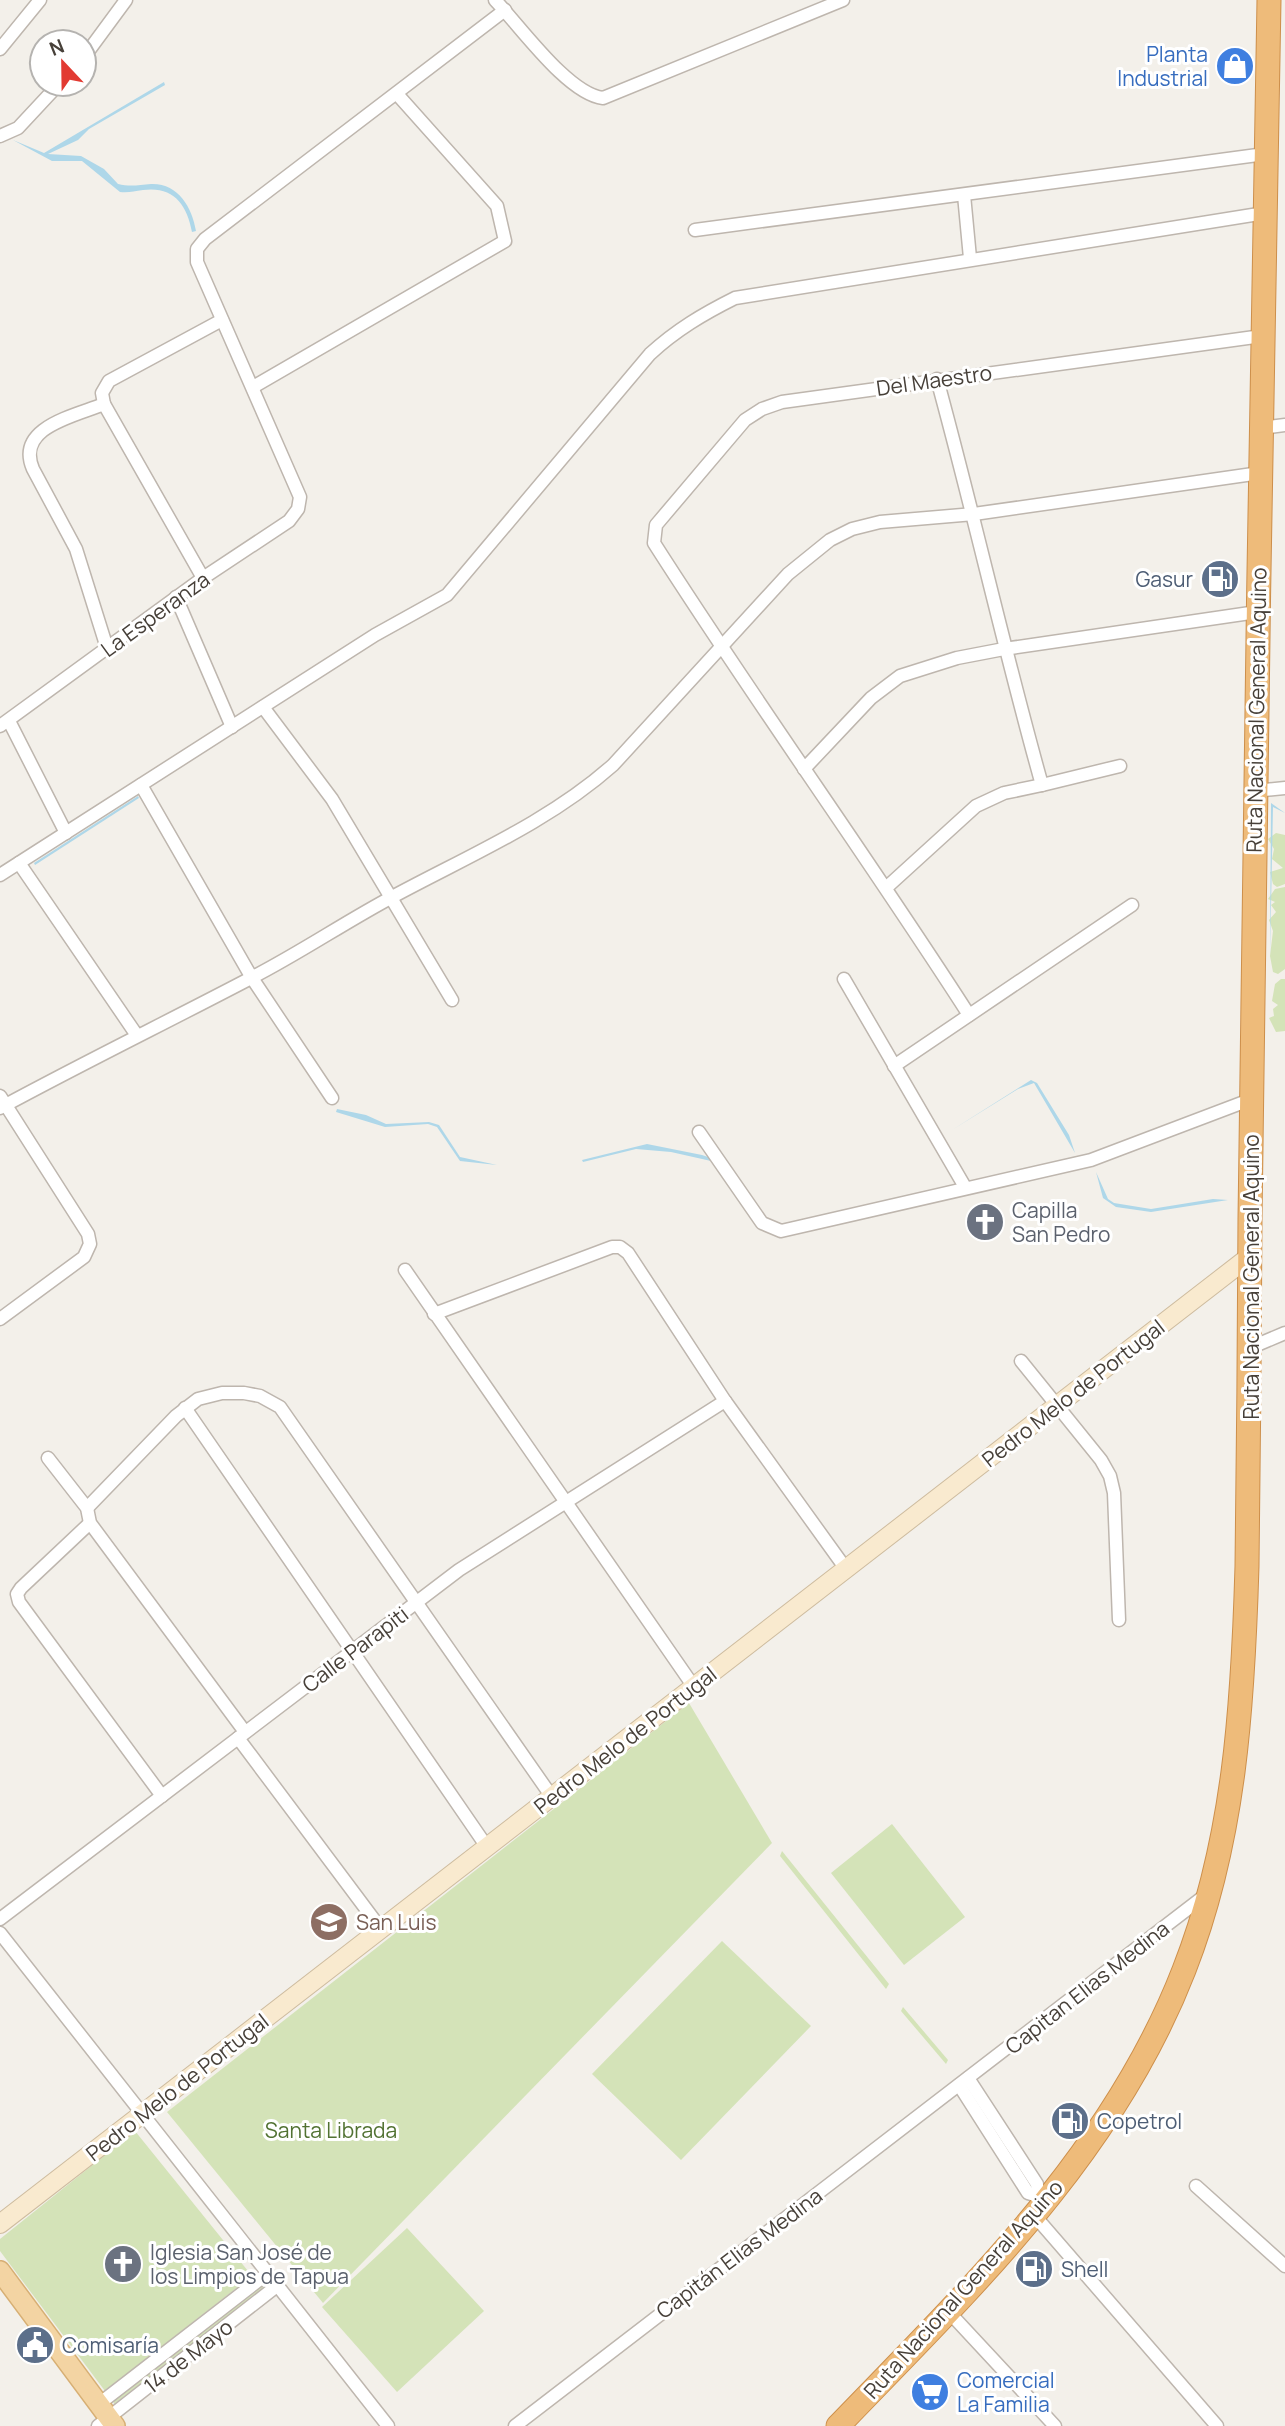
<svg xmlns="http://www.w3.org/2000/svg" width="1285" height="2426" viewBox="0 0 1285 2426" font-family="Manrope,sans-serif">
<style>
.green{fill:#d4e3b8}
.water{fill:#aed7e9}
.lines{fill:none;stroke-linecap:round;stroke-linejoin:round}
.street-casing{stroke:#beb6ae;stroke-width:15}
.secondary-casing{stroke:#cebc9f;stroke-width:20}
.primary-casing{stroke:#d7af74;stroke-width:22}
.highway-casing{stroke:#cd8f4b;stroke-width:25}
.street{stroke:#fff;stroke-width:12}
.secondary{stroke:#f9eacf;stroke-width:18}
.primary{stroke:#f3d4a3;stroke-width:19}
.highway{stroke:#eebb7a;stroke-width:23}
.labels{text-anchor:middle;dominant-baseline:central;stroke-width:6;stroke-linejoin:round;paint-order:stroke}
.shop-label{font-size:21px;fill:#366cbe;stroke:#fff;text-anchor:end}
.street-label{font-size:21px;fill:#474039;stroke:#fff}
.service-label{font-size:21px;fill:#4e5e75;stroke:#fff;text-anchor:start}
.worship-label{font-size:21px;fill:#5b616d;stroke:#fff;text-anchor:start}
.education-label{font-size:21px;fill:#785e54;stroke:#fff;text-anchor:start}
.park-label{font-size:21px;fill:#517232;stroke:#fff}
</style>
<rect width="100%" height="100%" fill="#f3f0ea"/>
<g class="green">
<polygon points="1276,833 1285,835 1285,884 1277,887 1273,884 1270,872 1283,868 1272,859 1274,849 1268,839"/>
<polygon points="1285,887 1285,969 1278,974 1273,972 1270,956 1273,931 1269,920 1276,912 1271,905 1275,902 1268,899 1275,889"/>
<polygon points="1281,979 1285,979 1285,1031 1276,1032 1269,1018 1274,1016 1273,1009 1278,1005 1272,1001 1275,984"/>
<polygon points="689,1703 772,1843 323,2303 167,2112"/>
<polygon points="892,1824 965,1917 904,1965 831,1873"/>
<polygon points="782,1851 889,1984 886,1989 780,1856"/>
<polygon points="722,1941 811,2026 681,2160 592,2074"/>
<polygon points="903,2007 948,2060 946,2064 901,2011"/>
<polygon points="135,2131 252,2276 105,2391 0,2251 0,2239"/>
<polygon points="407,2228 484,2311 397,2392 322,2307"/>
<polygon points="262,2285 264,2288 114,2404 113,2400"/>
</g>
<g class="water">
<path d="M164,82L165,85L89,129L78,140L48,154L81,156L104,169L118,184C130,187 139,185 151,184C178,183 192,207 196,231L192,232C187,204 173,186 143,190C134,191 129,193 120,192L82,161H52L13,140L44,153Z"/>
<polygon points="138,796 139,798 35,865 34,863"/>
<polygon points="1271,803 1285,813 1273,807 1270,956"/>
<polygon points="1031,1080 1037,1083 1069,1135 1075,1153 1034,1083 1018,1089 952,1130"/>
<polygon points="337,1109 366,1115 386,1124 429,1122 439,1125 460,1157 497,1165 460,1161 437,1127 428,1124 385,1127 336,1112"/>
<polygon points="647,1144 702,1155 711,1158 711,1161 671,1152 636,1149 583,1162 582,1160"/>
<polygon points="1096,1172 1108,1199 1114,1203 1151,1209 1213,1199 1228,1200 1151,1212 1116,1207 1103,1198"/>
</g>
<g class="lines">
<defs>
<g id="street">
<path d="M495,0C520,26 568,94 603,98L843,0"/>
<polyline points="0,49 40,0"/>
<polyline points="84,57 126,0"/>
<polyline points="0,136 18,128 59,84"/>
<polyline points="964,195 970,258"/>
<polyline points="695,230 1265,154"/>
<path d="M937,379C974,514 1004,650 1042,785L1120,766"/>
<polyline points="253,387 505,241 497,206 397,94"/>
<polyline points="104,404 203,578"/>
<polyline points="1261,428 1285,425"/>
<polyline points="176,597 232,727"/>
<path d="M107,648L76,549L33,469C15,427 75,416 104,404L102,393L109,381L222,320"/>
<polyline points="263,707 332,799 452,1000"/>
<polyline points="9,721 66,833"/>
<polyline points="0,726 203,578 289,521 298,509 300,497 197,262 197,249 205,239 505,10"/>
<polyline points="804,769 871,698 900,676 957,658 1004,649 1257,612"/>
<polyline points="141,785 252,978 332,1098"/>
<polyline points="1255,791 1285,788"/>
<polyline points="19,863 136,1034"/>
<path d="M0,875L375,635L447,595L650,354C676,330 703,314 735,298L1265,213"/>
<polyline points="887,887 976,806 1004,793 1042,785"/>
<polyline points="844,979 965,1187"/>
<path d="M969,1015C867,856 756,703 654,543L656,525L745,420L762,409L782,402L1262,336"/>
<polyline points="894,1066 1132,905"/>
<polyline points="0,1096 88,1234 90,1244 84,1257 0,1319"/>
<path d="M0,1108C83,1063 167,1022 251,978C300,953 345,922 394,896C468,856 549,822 613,765L788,574L830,540L852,529L880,522L974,514L1260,473"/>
<polyline points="699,1132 762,1223 781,1231 1091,1160 1252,1099"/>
<polyline points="405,1270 694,1687"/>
<polyline points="434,1314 612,1247 620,1247 628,1253 725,1401 846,1569"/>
<polyline points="1252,1347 1285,1333"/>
<polyline points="1021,1361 1101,1460 1110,1476 1114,1493 1119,1620"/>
<polyline points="185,1408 487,1847"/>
<polyline points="48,1458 87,1508 90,1523 245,1732"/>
<polyline points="87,1508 176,1416 198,1399 222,1393 244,1393 260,1396 280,1407 552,1797"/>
<polyline points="90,1523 21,1588 17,1594 19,1602 162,1796"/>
<polyline points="238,1738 381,1929"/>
<polyline points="0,1919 459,1570 725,1401"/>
<polyline points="0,1933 388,2426"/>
<polyline points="968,2078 1037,2184 1038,2196"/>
<polyline points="959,2085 1028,2193 1038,2196"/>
<polyline points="1196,2186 1285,2266"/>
<polyline points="1034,2215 1217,2426"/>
<polyline points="948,2311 1055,2426"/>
<polyline points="99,2404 268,2273"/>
<polyline points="98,2426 278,2285"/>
<polyline points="515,2426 1207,1894"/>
</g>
<polyline id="secondary" points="0,2224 1250,1256"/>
<polyline id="primary" points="0,2271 115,2426"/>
<path id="highway" d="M838,2426C972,2287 1113,2153 1184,1970C1235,1840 1243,1704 1247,1566C1249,1450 1249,1335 1250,1219C1256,813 1260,406 1269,0"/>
</defs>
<use href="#street" class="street-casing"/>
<use href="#secondary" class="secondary-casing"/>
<use href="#primary" class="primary-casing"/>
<use href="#highway" class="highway-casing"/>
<use href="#street" class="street"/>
<use href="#secondary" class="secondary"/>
<use href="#primary" class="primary"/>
<use href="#highway" class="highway"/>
</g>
<defs>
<symbol id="shop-disc" viewBox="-11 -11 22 22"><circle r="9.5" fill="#3f7fe0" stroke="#fff"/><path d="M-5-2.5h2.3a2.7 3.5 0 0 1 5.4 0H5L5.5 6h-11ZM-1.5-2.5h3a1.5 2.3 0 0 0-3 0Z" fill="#fff"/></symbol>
<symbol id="fuel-disc" viewBox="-11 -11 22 22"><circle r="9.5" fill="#5c6f8a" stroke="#fff"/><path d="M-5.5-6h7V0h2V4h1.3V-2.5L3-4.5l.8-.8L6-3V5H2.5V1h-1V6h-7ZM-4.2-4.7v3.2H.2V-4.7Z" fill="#fff"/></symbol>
<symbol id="church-disc" viewBox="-11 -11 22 22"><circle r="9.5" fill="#6b7280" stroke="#fff"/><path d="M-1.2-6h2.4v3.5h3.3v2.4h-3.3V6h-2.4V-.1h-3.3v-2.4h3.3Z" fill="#fff"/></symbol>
<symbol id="school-disc" viewBox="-11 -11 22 22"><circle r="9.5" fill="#8d6e63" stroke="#fff"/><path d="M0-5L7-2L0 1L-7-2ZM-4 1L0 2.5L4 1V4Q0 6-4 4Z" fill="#fff"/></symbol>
<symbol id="civic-disc" viewBox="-11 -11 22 22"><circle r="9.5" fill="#5c6f8a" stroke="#fff"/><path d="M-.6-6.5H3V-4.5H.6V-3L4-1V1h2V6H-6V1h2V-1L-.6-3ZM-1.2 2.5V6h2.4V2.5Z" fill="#fff"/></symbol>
<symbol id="supermarket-disc" viewBox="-11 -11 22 22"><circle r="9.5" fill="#3f7fe0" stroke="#fff"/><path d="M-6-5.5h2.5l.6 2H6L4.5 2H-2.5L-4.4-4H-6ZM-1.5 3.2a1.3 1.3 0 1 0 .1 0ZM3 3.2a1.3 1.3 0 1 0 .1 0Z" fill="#fff"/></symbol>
</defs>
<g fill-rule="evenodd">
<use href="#shop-disc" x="1213" y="44" width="44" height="44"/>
<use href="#fuel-disc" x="1198" y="557" width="44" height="44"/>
<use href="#church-disc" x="963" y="1200" width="44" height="44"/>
<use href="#school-disc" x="307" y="1900" width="44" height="44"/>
<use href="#fuel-disc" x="1048" y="2099" width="44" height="44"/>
<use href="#church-disc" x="101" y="2242" width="44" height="44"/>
<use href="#fuel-disc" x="1012" y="2247" width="44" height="44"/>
<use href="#civic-disc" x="13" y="2323" width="44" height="44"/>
<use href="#supermarket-disc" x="908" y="2370" width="44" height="44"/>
</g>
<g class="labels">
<g class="shop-label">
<text x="1208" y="54">Planta<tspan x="1208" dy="24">Industrial</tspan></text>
<text x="957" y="2380" text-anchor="start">Comercial<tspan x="957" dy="24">La Familia</tspan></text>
</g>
<g class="street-label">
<text transform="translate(934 380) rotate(-8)">Del Maestro</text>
<text transform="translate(155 614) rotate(-36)">La Esperanza</text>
<text transform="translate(1256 710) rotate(-89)">Ruta Nacional General Aquino</text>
<text transform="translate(1251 1277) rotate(-90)">Ruta Nacional General Aquino</text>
<text transform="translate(1073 1393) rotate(-38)">Pedro Melo de Portugal</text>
<text transform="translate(355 1649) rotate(-37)">Calle Parapiti</text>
<text transform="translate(625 1740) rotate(-38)">Pedro Melo de Portugal</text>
<text transform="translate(1087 1987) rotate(-38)">Capitan Elias Medina</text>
<text transform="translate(177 2087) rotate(-38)">Pedro Melo de Portugal</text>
<text transform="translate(739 2253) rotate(-37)">Capitán Elias Medina</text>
<text transform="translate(963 2289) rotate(-48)">Ruta Nacional General Aquino</text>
<text transform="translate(188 2356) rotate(-38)">14 de Mayo</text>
</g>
<g class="service-label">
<text x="1193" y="579" text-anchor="end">Gasur</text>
<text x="1097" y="2121">Copetrol</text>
<text x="1061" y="2269">Shell</text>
<text x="62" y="2345">Comisaría</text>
</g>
<g class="worship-label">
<text x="1012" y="1210">Capilla<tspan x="1012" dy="24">San Pedro</tspan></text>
<text x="150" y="2252">Iglesia San José de<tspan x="150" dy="24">los Limpios de Tapua</tspan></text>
</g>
<g class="education-label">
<text x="356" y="1922">San Luis</text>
</g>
<g class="park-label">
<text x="331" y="2130">Santa Librada</text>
</g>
</g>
<g transform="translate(63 63) rotate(338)"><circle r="33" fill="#ffffff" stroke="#b5b3b0" stroke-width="2"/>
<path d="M0-5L12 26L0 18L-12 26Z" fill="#e23a32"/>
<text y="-10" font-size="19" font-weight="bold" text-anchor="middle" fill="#474039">N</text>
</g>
</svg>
